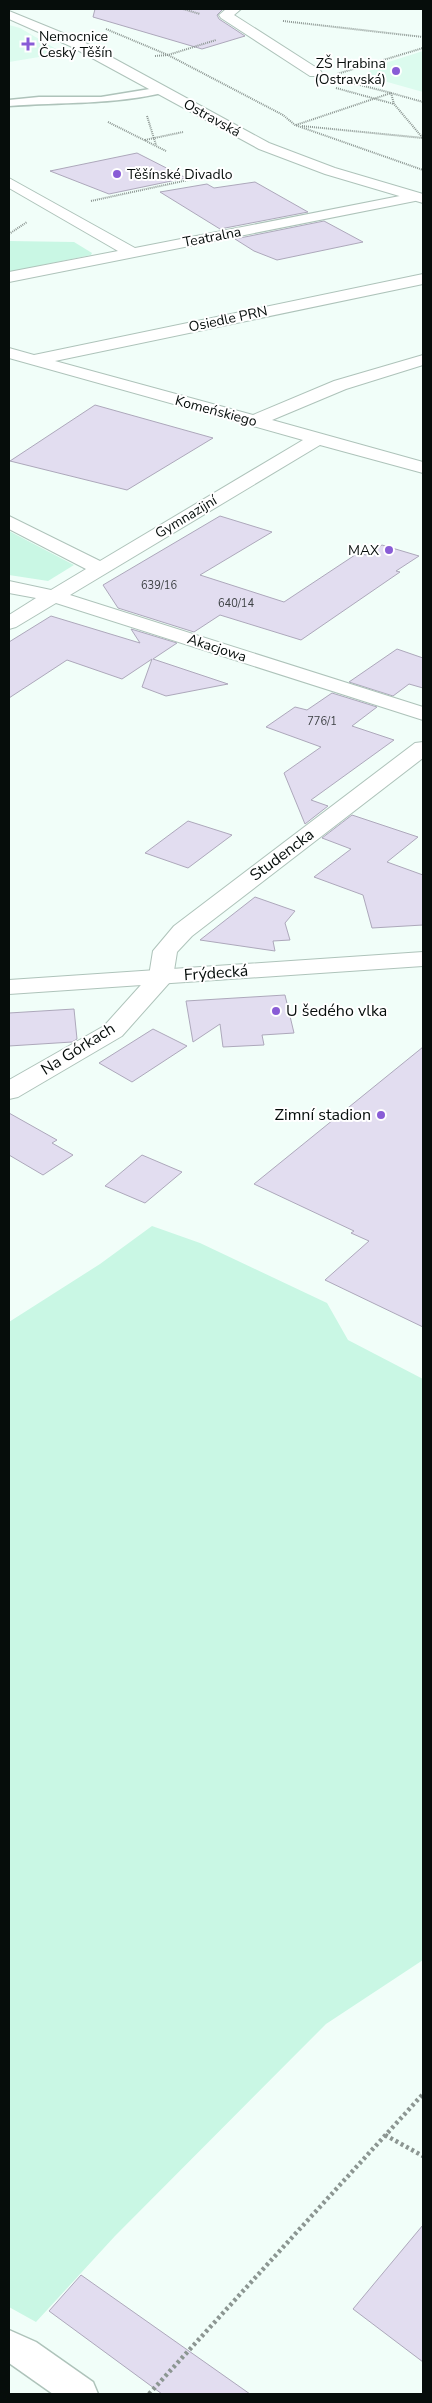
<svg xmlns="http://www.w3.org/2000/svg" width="432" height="2403" viewBox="0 0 432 2403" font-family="'Nunito Sans',sans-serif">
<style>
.built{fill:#dcfbee}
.green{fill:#c9f7e4}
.building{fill:#e2ddf0;stroke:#ada8bb}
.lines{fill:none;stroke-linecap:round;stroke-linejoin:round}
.lane-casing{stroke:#aec3ba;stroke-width:3}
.street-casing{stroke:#aec3ba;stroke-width:2}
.secondary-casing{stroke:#aec3ba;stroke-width:2}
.path-far1{stroke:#8c9692;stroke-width:2;stroke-dasharray:1 1;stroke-linecap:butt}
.path{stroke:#8c9692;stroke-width:4.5;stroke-dasharray:3 3;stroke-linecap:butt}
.lane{fill:#fff;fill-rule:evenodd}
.street{fill:#fff;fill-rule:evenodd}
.secondary{fill:#fff;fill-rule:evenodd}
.poi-dot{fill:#895cd6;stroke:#fff;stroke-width:2}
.labels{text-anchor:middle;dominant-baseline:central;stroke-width:4;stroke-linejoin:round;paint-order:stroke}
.far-number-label{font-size:11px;fill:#3d4144}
.far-poi-label{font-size:14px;fill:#060d0b;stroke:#fff;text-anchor:start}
.far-street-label{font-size:14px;fill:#060d0b;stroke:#fff}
.street-label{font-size:16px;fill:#060d0b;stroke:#fff}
.poi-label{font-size:16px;fill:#060d0b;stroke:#fff;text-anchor:start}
</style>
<rect width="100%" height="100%" fill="#f1fef9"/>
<g class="built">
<polygon points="9,25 20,28 63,53 9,62"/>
<polygon points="423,51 423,92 366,76 373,67"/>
</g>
<g class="green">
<polygon points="9,241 74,242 92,253 91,255 9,272"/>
<polygon points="9,531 74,565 48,581 9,575"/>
<polygon points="152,1226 200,1243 327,1303 348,1340 423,1379 423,1960 326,2024 115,2236 36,2322 9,2307 9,1322 100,1264"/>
</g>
<g class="building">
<polygon points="95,9 223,9 217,15 219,19 245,36 202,49 93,17"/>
<polygon points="137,153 186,178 109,194 50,171"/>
<polygon points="255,182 308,212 220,229 160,192 207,184 214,188"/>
<polygon points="324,221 363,242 277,260 254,251 235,239"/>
<polygon points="95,405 213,438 127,490 10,461"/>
<polygon points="220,516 272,532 200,575 284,602 358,553 366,555 382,545 419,556 396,571 400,572 301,640 220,615 194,632 118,608 103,585"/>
<polygon points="51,616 140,643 131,629 177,643 153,659 228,684 166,696 142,687 152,659 122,679 67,660 9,698 9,642"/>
<polygon points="397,649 423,658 423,688 409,684 393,696 349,682"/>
<polygon points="332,693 377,707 352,726 394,740 311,800 328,806 305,824 284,773 321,747 266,727 295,707 307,710"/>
<polygon points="352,815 418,837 387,862 423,875 423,925 372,928 363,895 314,877 351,849 322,838"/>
<polygon points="188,821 232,835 188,868 145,853"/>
<polygon points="255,897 295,911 285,923 290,940 273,941 275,951 200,940"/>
<polygon points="285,995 294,1033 262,1035 264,1045 223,1047 220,1024 193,1042 186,1001"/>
<polygon points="74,1009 77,1039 72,1042 9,1046 9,1013"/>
<polygon points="153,1029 187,1046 132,1082 99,1063"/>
<polygon points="423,1047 423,1327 325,1280 369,1241 351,1233 354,1231 254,1184"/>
<polygon points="9,1113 57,1140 52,1143 73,1155 43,1175 9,1155"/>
<polygon points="142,1155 182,1172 145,1203 105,1186"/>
<polygon points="423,2225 423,2362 353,2309"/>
<polygon points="81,2275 152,2325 250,2394 162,2394 49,2311"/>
</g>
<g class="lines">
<defs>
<g id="lane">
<path d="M162,87L166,88V92C114,105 61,102 9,106V100L39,97H101Z"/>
<polygon points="9,2330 36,2342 93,2382 98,2394 53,2394 9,2363"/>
</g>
<g id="street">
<polygon points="226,9 241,9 234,15 320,70 322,73 320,76 310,76 221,18 219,15"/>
<polygon points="9,178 135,248 415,193 422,197 415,201 9,282 9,272 118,251 9,188"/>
<polygon points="423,274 423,284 55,361 253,415 334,381 423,355 423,365 346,389 272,420 423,462 423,473 320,445 70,595 423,707 423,720 56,603 16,627 9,629 9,615 36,598 9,593 9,581 51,590 86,569 9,529 9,516 100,561 303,440 9,358 9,348 34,355"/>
<polygon points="423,742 423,758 192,936 177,952 173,977 170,982 122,1036 18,1097 9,1099 9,1080 104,1026 149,976 153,951 174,926 415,743"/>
</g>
<g id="secondary">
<polygon points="9,11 80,40 269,143 335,168 423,194 423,203 325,174 259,149 70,46 9,19"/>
<polygon points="423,952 423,966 9,994 9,980"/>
</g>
</defs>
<use href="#lane" class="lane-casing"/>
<use href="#street" class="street-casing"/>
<use href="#secondary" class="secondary-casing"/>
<g class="path-far1">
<polyline points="183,9 200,14"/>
<polyline points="283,21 423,37"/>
<polyline points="106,29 168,55 283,115 295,125 423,170"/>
<polyline points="155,56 168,55 216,40"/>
<polyline points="337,74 423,48"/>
<polyline points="337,79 391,93 394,104 422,137"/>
<polyline points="336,88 394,104"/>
<polyline points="147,116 156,145"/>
<polyline points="108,122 166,151"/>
<polyline points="296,125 391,93 423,102"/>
<polyline points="302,126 423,138"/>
<polyline points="145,140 183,132"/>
<polyline points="91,201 211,175"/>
<polyline points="9,234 27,222"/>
</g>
<g class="path">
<polyline points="385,2135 423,2156"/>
<polyline points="149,2394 423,2094"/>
</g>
<use href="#lane" class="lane"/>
<use href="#street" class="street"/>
<use href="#secondary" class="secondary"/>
</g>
<g class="poi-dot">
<path d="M25.5 36.5h5v5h5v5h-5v5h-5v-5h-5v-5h5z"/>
<circle cx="396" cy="71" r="5"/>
<circle cx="117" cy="174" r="5"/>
<circle cx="389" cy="550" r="5"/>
<circle cx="276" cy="1011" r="5"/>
<circle cx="381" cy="1115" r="5"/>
</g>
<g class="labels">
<g class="far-number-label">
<text x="159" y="585">639/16</text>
<text x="236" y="603">640/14</text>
<text x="322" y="721">776/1</text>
</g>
<g class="far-poi-label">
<text x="39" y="36">Nemocnice<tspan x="39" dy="16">Český Těšín</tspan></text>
<text x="386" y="63" text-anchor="end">ZŠ Hrabina<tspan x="386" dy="16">(Ostravská)</tspan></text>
<text x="127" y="174">Těšínské Divadlo</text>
<text x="379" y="550" text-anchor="end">MAX</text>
</g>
<g class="far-street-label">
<text transform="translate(212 118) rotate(29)">Ostravská</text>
<text transform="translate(212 237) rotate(-11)">Teatralna</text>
<text transform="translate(228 319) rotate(-12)">Osiedle PRN</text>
<text transform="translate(216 411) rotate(15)">Komeńskiego</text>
<text transform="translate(186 517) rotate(-31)">Gymnazijní</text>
<text transform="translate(217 648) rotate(18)">Akacjowa</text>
</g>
<g class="street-label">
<text transform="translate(282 855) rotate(-37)">Studencka</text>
<text transform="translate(216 973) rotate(-4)">Frýdecká</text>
<text transform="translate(78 1049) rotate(-32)">Na Górkach</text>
</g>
<g class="poi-label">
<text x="286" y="1011">U šedého vlka</text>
<text x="371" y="1115" text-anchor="end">Zimní stadion</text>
</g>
</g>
<rect width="432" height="2403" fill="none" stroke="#060d0b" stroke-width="20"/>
</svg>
